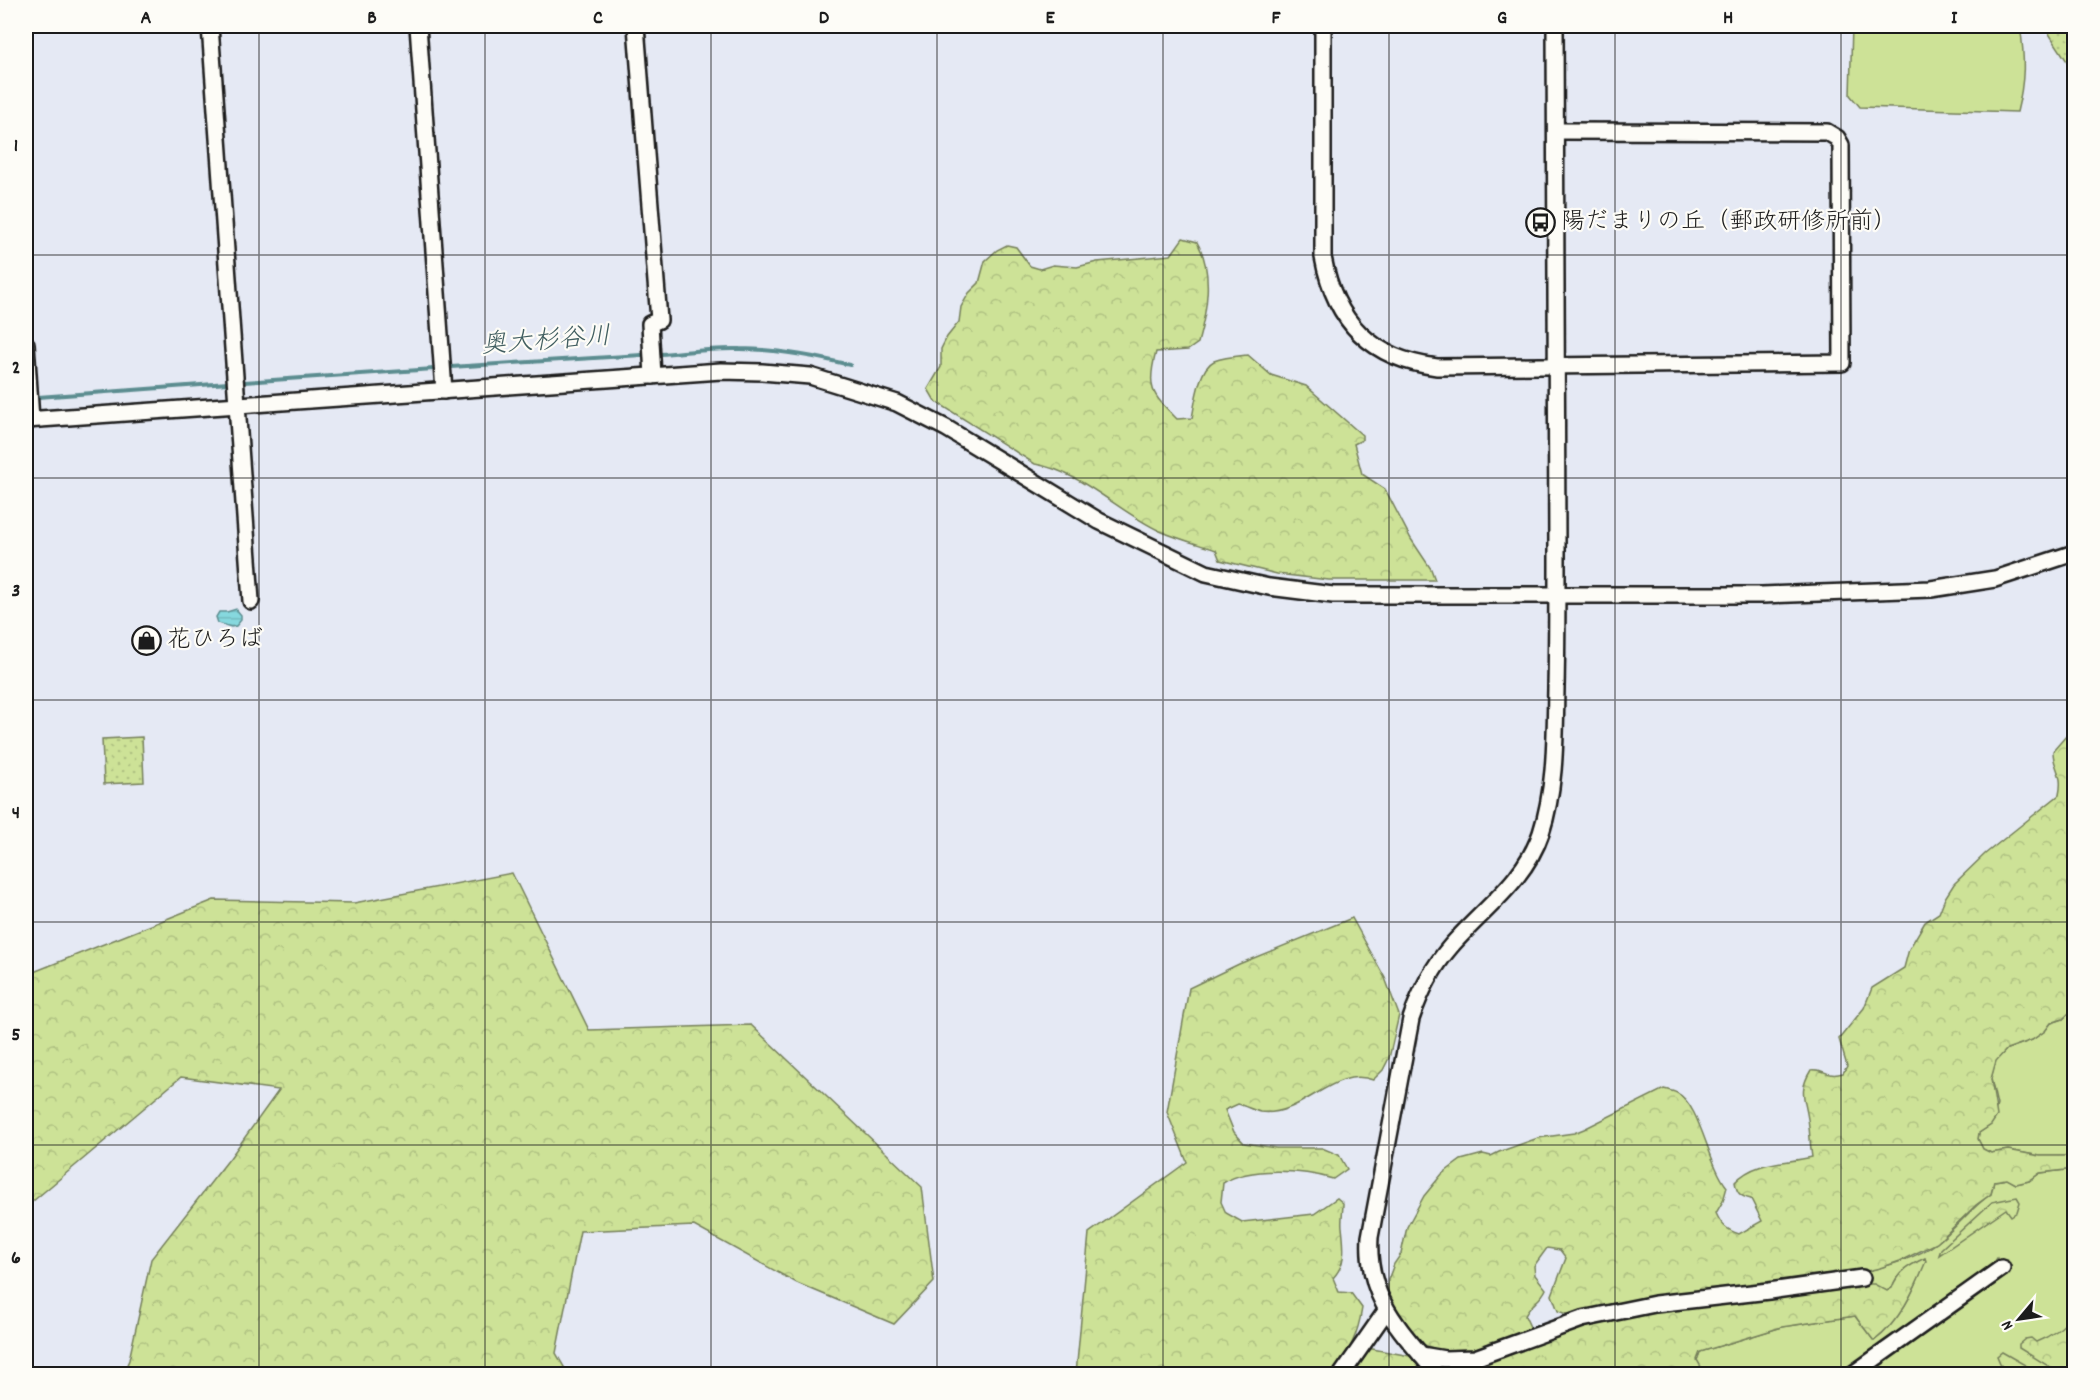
<svg xmlns="http://www.w3.org/2000/svg" width="2100" height="1400" viewBox="0 0 2100 1400" font-family="Dekko,'Klee One',sans-serif">
<style>
.grass{fill:#cde297;stroke:#747f5a;stroke-width:1.5}
.forest{fill:url(#forest-crowns);stroke:#747f5a;stroke-width:1.5}
.park{fill:url(#park-dots);stroke:#747f5a;stroke-width:1.5}
.water{fill:url(#water-rules);stroke:#5c8d90;stroke-width:1.5}
.lines{fill:none;stroke-linecap:round;stroke-linejoin:round}
.stream{stroke:#5c8d90;stroke-width:4}
.minor-casing{stroke:#1c1c1c;stroke-width:20}
.minor{stroke:#fdfcf7;stroke-width:15}
.grid{fill:none;stroke:#1c1c1c;stroke-width:1.5;stroke-opacity:0.55}
.labels{text-anchor:middle;dominant-baseline:central;stroke-width:4.5;stroke-linejoin:round;paint-order:stroke}
.poi-label{font-size:24px;fill:#1c1c1c;stroke:#fdfcf7;text-anchor:start}
.water-label{font-size:26px;font-style:italic;fill:#415e60;stroke:#fdfcf7}
.neatline{fill:none;stroke:#1c1c1c;stroke-width:2}
.grid-label{font-size:20px;text-anchor:middle;font-weight:bold;fill:#1c1c1c}
</style>
<defs>
<pattern id="forest-crowns" width="20" height="18" patternUnits="userSpaceOnUse" patternTransform="scale(1.5)"><rect width="20" height="18" fill="#cde297"/><path d="M2 6a3 3 0 1 1 6 0M12 15a3 3 0 1 1 6 0" fill="none" stroke="#afc182"/></pattern>
<pattern id="park-dots" width="8" height="8" patternUnits="userSpaceOnUse" patternTransform="scale(1.5)"><rect width="8" height="8" fill="#cde297"/><path d="M2 2h.1M6 6h.1" fill="none" stroke="#afc182" stroke-width="1.8" stroke-linecap="round"/></pattern>
<pattern id="water-rules" width="6" height="5" patternUnits="userSpaceOnUse" patternTransform="scale(1.5)"><rect width="6" height="5" fill="#86d8de"/><path d="M0 2.5h6" fill="none" stroke="#73b9be"/></pattern>
</defs>
<rect width="100%" height="100%" fill="#e5e9f4"/>
<filter id="ink" filterUnits="userSpaceOnUse"><feTurbulence type="fractalNoise" baseFrequency=".0167" numOctaves="2"/><feDisplacementMap in="SourceGraphic" scale="12" xChannelSelector="R" yChannelSelector="G"/><feConvolveMatrix kernelMatrix="1 2 1 2 8 2 1 2 1" color-interpolation-filters="sRGB"/></filter>
<g filter="url(#ink)">
<g class="grass">
<path d="M1852,26H2020C2025,58 2025,80 2017,112L1860,107L1850,95Z"/>
<polygon points="2074,1008 2074,1156 2040,1156 2008,1150 1991,1153 1983,1149 1978,1139 1979,1133 1991,1125 1997,1105 1991,1079 1995,1061 2007,1049 2032,1040 2045,1031 2051,1023 2063,1019"/>
<path d="M2074,1169V1374H1866L2005,1274L1997,1258L1993,1264L1841,1374H1705L1697,1360L1700,1352L1782,1327L1855,1316L1874,1341C1899,1320 1916,1290 1925,1259C1910,1265 1897,1272 1892,1288L1887,1291L1864,1284L1863,1272C1887,1266 1918,1258 1938,1242C1957,1227 1971,1208 1991,1194L1994,1181L2008,1179L2016,1184L2029,1181L2040,1173Z"/>
</g>
<g class="forest">
<path d="M1183,238L1197,242C1214,272 1207,311 1198,343L1188,350L1156,352C1146,389 1152,394 1177,419L1192,418C1195,403 1199,368 1214,361C1224,357 1238,356 1248,355L1271,375L1306,386L1362,435V440L1354,444L1362,474L1385,489L1411,539L1431,569L1435,580H1329L1277,574L1220,560L1216,550C1198,544 1178,539 1160,531C1117,511 1082,472 1035,464L935,401L928,389L941,367V349L947,337L959,322L961,307L969,293L979,283L985,261L997,250L1007,245L1016,247L1030,266L1040,269L1053,265L1077,267L1097,262L1171,255Z"/>
<path d="M2074,727V1008L2063,1019L2051,1023L2045,1031L2032,1040L2007,1049L1996,1061L1991,1079L1997,1116L1991,1125L1979,1133L1978,1139L1983,1149L1991,1153L2008,1150L2040,1156H2074V1169L2040,1173L2029,1181L2016,1184L2007,1179L1994,1181L1991,1194L1976,1205L1937,1243L1900,1261L1880,1268L1863,1272L1651,1299L1569,1315L1558,1311L1552,1295L1566,1258L1560,1250L1547,1248L1534,1266L1535,1275L1546,1289C1541,1301 1530,1304 1525,1316L1531,1329L1530,1332L1477,1352H1443L1422,1344L1395,1310L1388,1296V1280L1394,1264L1401,1254L1407,1227L1424,1196L1442,1174L1461,1160L1483,1154L1491,1156L1499,1152L1538,1138L1574,1133L1584,1129L1664,1089C1668,1090 1673,1091 1677,1093C1700,1104 1708,1164 1727,1187L1723,1201L1716,1213C1721,1225 1727,1230 1739,1234L1762,1221L1751,1199C1739,1196 1737,1193 1735,1182C1756,1160 1784,1164 1812,1157C1810,1145 1810,1132 1808,1119C1805,1098 1798,1091 1811,1070C1825,1068 1826,1078 1843,1073L1847,1066L1839,1039L1864,1008L1872,988L1904,968L1909,949L1925,922L1939,913L1945,898L1954,884L1985,854L2059,795C2064,772 2053,770 2053,751Z"/>
<polygon points="512,873 589,1030 751,1025 922,1187 934,1282 894,1324 797,1283 694,1226 580,1231 556,1353 568,1374 123,1374 129,1360 151,1259 230,1158 279,1090 181,1077 26,1207 26,975 214,900 354,903"/>
<path d="M1352,918L1385,978L1399,1015L1389,1058L1383,1070L1373,1080C1333,1065 1303,1118 1260,1112C1253,1110 1245,1106 1238,1104L1225,1110L1234,1132L1244,1143L1276,1148H1322L1339,1155L1347,1169L1333,1179C1304,1170 1249,1166 1223,1183L1221,1202L1226,1213L1242,1222L1314,1214L1337,1198L1343,1203C1343,1211 1341,1220 1342,1227C1344,1247 1347,1263 1333,1278L1339,1292L1351,1293L1362,1308C1358,1335 1349,1353 1332,1374H1076L1089,1233L1187,1162L1167,1112L1189,988L1239,964Z"/>
<polygon points="2017,1197 2020,1202 2017,1212 2011,1216 2006,1209 1939,1255 1941,1249 1992,1202"/>
<path d="M1925,1258L1926,1261C1914,1290 1900,1322 1874,1341L1855,1316L1782,1327L1700,1352L1697,1360L1705,1374H1446L1437,1364L1462,1367L1479,1364L1585,1325L1657,1311L1864,1284H1874L1887,1291L1892,1288C1897,1272 1910,1265 1925,1258Z"/>
<path d="M2073,1313H2074V1374H2061L2019,1348V1344L2025,1339L2031,1338L2036,1342C2049,1337 2067,1326 2073,1313Z"/>
<polygon points="1367,1348 1410,1356 1428,1374 1349,1374"/>
<polygon points="2002,1352 2041,1374 1997,1374 2003,1370 1997,1356"/>
</g>
<g class="park">
<polygon points="2044,26 2074,26 2074,72"/>
<polygon points="142,737 144,782 104,784 102,739"/>
</g>
<polygon class="water" points="236,609 241,615 241,620 236,626 231,627 218,623 216,617 219,612 227,612"/>
<g class="lines">
<g class="stream">
<path d="M661,354C687,352 714,348 740,349C778,349 814,356 850,365"/>
<polyline points="451,367 642,355"/>
<polyline points="244,382 434,369"/>
<polyline points="38,397 228,383"/>
</g>
<defs>
<g id="minor">
<polyline points="210,26 251,601"/>
<polyline points="418,26 444,391"/>
<polyline points="636,26 659,320 650,324 653,376"/>
<path d="M1323,26V257C1335,322 1371,359 1437,367L1842,363L1841,145L1837,138L1827,132L1556,131"/>
<polyline points="26,344 31,420"/>
<polyline points="26,420 721,371 762,372 810,376 897,403 946,428 1099,521 1206,573 1269,587 1333,595 1762,595 1931,589 1995,579 2074,553"/>
<polyline points="1421,1355 1445,1359 1475,1358 1582,1319 1655,1304 1769,1291 1862,1278"/>
<polyline points="1342,1374 1386,1311"/>
<path d="M1437,1374C1401,1330 1366,1299 1370,1237L1411,1019C1420,992 1432,968 1451,946C1482,910 1525,881 1541,833C1556,787 1555,736 1556,688C1557,641 1557,594 1557,548C1557,374 1556,200 1555,26"/>
<polyline points="1853,1374 2002,1268"/>
</g>
</defs>
<use href="#minor" class="minor-casing"/>
<use href="#minor" class="minor"/>
</g>
</g>
<path class="grid" d="M259,26V1374M485,26V1374M711,26V1374M937,26V1374M1163,26V1374M1389,26V1374M1615,26V1374M1841,26V1374M26,255H2074M26,478H2074M26,700H2074M26,922H2074M26,1145H2074"/>
<defs>
<symbol id="bus-ring" viewBox="-11 -11 22 22"><circle r="9.5" fill="#fdfcf7" stroke="#1c1c1c" stroke-width="1.5"/><path d="M-5-6H5V4H4V6H2V4H-2V6H-4V4H-5ZM-3.5-4V0h7V-4ZM-3.5 1.2v1.5H-2V1.2ZM2 1.2v1.5H3.5V1.2Z" fill="#1c1c1c"/></symbol>
<symbol id="shop-ring" viewBox="-11 -11 22 22"><circle r="9.5" fill="#fdfcf7" stroke="#1c1c1c" stroke-width="1.5"/><path d="M-5-2.5h2.3a2.7 3.5 0 0 1 5.4 0H5L5.5 6h-11ZM-1.5-2.5h3a1.5 2.3 0 0 0-3 0Z" fill="#1c1c1c"/></symbol>
</defs>
<g fill-rule="evenodd">
<use href="#bus-ring" x="1524" y="206" width="33" height="33"/>
<use href="#shop-ring" x="130" y="624" width="33" height="33"/>
</g>
<g class="labels">
<g class="poi-label">
<text x="1561" y="223">陽だまりの丘（郵政研修所前）</text>
<text x="167" y="641">花ひろば</text>
</g>
<g class="water-label">
<text transform="translate(546 342) rotate(-4)">奥大杉谷川</text>
</g>
</g>
<rect width="2100" height="1400" fill="none" stroke="#fdfcf7" stroke-width="66"/>
<g transform="translate(2019 1319) rotate(241)" stroke="#fdfcf7" stroke-width="4.5" paint-order="stroke">
<path d="M0-4.5L10 22L0 15L-10 22Z" fill="#1c1c1c"/>
<text y="-9" font-size="16" font-weight="bold" text-anchor="middle" fill="#1c1c1c">N</text>
</g>
<rect x="33" y="33" width="2034" height="1334" class="neatline"/>
<g class="grid-label">
<text x="146" y="23">A</text>
<text x="372" y="23">B</text>
<text x="598" y="23">C</text>
<text x="824" y="23">D</text>
<text x="1050" y="23">E</text>
<text x="1276" y="23">F</text>
<text x="1502" y="23">G</text>
<text x="1728" y="23">H</text>
<text x="1954" y="23">I</text>
<text x="16" y="151">1</text>
<text x="16" y="373">2</text>
<text x="16" y="596">3</text>
<text x="16" y="818">4</text>
<text x="16" y="1040">5</text>
<text x="16" y="1263">6</text>
</g>
</svg>
